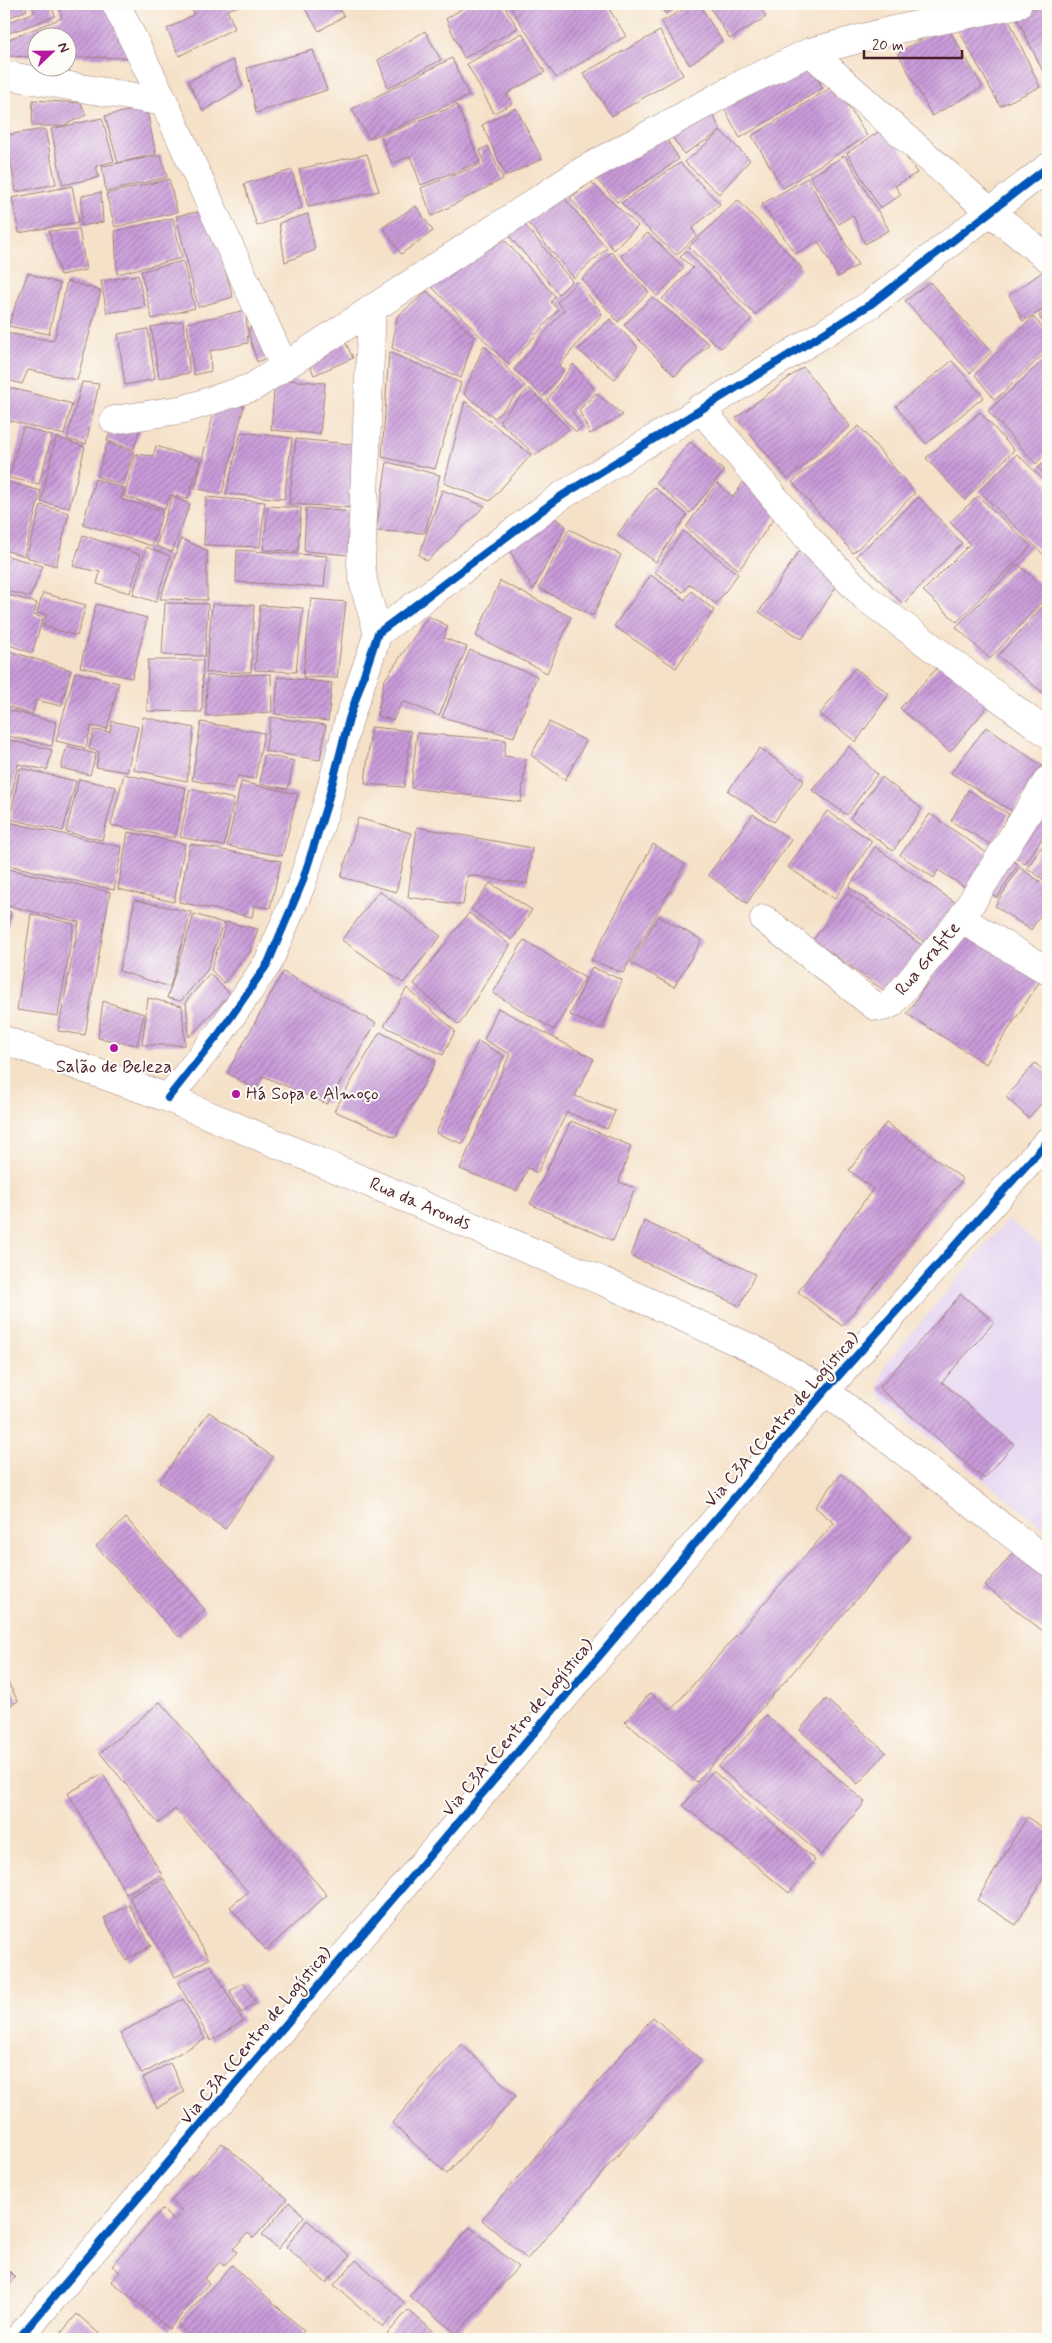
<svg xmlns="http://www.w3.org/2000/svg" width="1052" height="2343" viewBox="0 0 1052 2343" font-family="Mynerve,sans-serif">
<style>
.built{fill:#e4d3f1}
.building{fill:url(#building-hatch)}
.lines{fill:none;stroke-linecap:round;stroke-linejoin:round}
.minor-casing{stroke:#a0807a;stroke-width:29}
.tertiary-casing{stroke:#a0807a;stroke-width:29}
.minor{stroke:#fff;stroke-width:28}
.tertiary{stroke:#fff;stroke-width:28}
.cycleway-casing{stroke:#fdfcf7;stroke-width:11}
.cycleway{stroke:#0057b8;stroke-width:8}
.poi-dot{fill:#b5179e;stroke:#fdfcf7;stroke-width:2}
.labels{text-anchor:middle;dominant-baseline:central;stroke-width:4;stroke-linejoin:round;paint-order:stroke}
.street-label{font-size:18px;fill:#4a1f2b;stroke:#fdfcf7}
.poi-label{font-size:18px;fill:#4a1f2b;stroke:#fdfcf7}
</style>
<defs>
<pattern id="building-hatch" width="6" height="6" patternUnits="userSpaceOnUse" patternTransform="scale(1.25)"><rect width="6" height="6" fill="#c99bda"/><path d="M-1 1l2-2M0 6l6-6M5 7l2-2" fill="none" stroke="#a57eb1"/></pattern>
</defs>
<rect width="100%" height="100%" fill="#fdfcf7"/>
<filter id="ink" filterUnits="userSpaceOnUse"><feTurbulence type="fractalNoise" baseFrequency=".02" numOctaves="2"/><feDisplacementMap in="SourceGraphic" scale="10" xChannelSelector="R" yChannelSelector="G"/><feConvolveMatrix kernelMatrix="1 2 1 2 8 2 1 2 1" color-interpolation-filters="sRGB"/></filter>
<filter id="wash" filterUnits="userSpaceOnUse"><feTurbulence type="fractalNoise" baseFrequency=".0096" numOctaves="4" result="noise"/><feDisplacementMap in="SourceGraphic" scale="20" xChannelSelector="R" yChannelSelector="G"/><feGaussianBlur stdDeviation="1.12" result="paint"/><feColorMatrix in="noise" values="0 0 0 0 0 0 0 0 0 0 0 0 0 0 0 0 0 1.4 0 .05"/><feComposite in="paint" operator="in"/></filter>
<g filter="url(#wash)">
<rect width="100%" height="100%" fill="#f5e1c8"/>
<polygon class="built" points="1008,1219 1048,1251 1048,1531 889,1405 881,1394 880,1379 885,1365"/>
<g id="blocks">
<g class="building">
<polygon points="4,4 25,4 27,10 4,20"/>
<polygon points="31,4 51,4 55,16 4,35 4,24 35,12"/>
<polygon points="58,4 105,4 132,58 68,57 68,38 38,38 38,57 4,56 4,41 62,18"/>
<polygon points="190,4 245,4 227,10 235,28 179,56 167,29 194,14"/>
<polygon points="302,4 335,4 344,16 319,31"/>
<polygon points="469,4 503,4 518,28 464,58 446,19"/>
<polygon points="508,4 606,4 626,36 556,78"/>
<polygon points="659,4 682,4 666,14"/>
<polygon points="693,4 699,4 722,41 690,65 661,22"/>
<polygon points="708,4 757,4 766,17 730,39"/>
<polygon points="1048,5 1048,82 1014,12"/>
<polygon points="1006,14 1040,87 1000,106 954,21"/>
<polygon points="946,25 983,87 932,116 898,53"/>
<polygon points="425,31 441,60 388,88 378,60"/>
<polygon points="660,31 683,75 612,116 583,73"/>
<polygon points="522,33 545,72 506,94 513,103 494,113 467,64"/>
<polygon points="313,50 327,90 256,113 247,68"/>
<polygon points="452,58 469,96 369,139 352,109"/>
<polygon points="807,59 823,88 740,138 720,101"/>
<polygon points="233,60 243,86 203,111 188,81"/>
<polygon points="835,85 867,136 783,188 752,136"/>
<polygon points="33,100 81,103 86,115 62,126 32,126"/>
<polygon points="457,105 480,162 421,185 410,156 392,164 381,136"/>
<polygon points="146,107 156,154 118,163 105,116"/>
<polygon points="709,107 721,131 684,154 668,131"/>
<polygon points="516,108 542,159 506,176 482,125"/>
<polygon points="102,118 114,161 96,166 99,177 63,185 51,129"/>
<polygon points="886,127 917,173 895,186 901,195 880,208 847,153"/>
<polygon points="45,129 56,184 16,192 6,135"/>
<polygon points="721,131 750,160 719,194 685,162"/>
<polygon points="662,132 679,159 617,202 591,173"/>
<polygon points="488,146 503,179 432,216 421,188 484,163 480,150"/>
<polygon points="367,154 379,191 308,207 299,169"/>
<polygon points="161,155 167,177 106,192 102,166"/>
<polygon points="845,155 889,230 865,244 853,215 839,224 810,177"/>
<polygon points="680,163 720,204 692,229 697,236 676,255 621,203"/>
<polygon points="292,170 302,208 257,226 244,184"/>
<polygon points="807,178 858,265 838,277 818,241 795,254 762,204"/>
<polygon points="169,179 177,212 115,227 106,194"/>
<polygon points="591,182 638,226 614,250 570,198"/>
<polygon points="72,186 79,222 19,233 12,198"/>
<polygon points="101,192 103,222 81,226 82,196"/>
<polygon points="559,192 607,248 574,278 523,217"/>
<polygon points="738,200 802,268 755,315 689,247"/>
<polygon points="416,206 433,231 401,254 383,227"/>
<polygon points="208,210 233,297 198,307 176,216"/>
<polygon points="308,214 315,250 285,262 279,223"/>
<polygon points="173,218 182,258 117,274 115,231"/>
<polygon points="519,218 572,281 559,294 504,230"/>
<polygon points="79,229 86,270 60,275 49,231"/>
<polygon points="648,233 684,268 657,296 621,256"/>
<polygon points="499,234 555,296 551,302 558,310 509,365 428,283"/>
<polygon points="4,238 8,239 5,259 4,259"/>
<polygon points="686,251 752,319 721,348 662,299 693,268 680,257"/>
<polygon points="611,252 649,292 618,322 582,279"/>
<polygon points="183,261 195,308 152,319 141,271"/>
<polygon points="1048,268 1048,307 1023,321 1009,295"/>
<polygon points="28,273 60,284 49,334 8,326"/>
<polygon points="138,275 145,307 107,313 101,281"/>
<polygon points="67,281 101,291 77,380 28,370 22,384 4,379 4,342 6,333 54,341"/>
<polygon points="578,281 602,314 559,366 564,370 543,397 514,369 564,310 557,302"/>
<polygon points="930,282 991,352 970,373 905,301"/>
<polygon points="427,291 474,337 461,378 392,348 397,317"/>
<polygon points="652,297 709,344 675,376 624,325"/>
<polygon points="246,310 248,343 210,351 211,371 194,375 187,323"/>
<polygon points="1048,310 1048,326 1039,316"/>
<polygon points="1033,317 1048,333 1048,350 995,400 975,375"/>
<polygon points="610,319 638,347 615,379 578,350"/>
<polygon points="183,321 190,373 159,378 151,327"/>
<polygon points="261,324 275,354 257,362 250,339 249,328"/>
<polygon points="148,329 155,379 125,385 118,334"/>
<polygon points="342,335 353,358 314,375 306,356"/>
<polygon points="484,345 525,386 495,418 464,394"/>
<polygon points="389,352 461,383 435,469 382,457"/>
<polygon points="1048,356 1048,450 1036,464 988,411"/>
<polygon points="952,361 984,397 926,444 896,406"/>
<polygon points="573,364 594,388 572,411 582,427 576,432 547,400"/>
<polygon points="803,367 850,426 788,479 736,418"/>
<polygon points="275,379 325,383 320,434 271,430"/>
<polygon points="82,382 99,384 86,444 67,439"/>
<polygon points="4,386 72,404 64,435 4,419"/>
<polygon points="529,388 569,429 535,455 499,421"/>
<polygon points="596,393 623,415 590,434 579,410"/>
<polygon points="465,401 531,455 490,501 444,483"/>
<polygon points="216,403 244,406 222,494 195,488"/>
<polygon points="980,412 1014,450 965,500 926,458"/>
<polygon points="143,418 134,449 107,441 114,420"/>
<polygon points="859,426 915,493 853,553 792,482"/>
<polygon points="23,427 52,436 39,484 9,478"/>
<polygon points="241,432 292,438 284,499 226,494"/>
<polygon points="56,437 85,447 69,508 41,502"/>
<polygon points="296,439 361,445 356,508 289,504"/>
<polygon points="690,442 724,471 690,513 656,483"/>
<polygon points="107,443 134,451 123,485 97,477"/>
<polygon points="156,446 200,460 188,499 170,495 165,509 124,496 136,454 153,456"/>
<polygon points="1017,454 1048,484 1048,559 979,491"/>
<polygon points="1048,459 1048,477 1038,468"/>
<polygon points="4,462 8,464 4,479"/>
<polygon points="387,462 440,475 425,533 376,531"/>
<polygon points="95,479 124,488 121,499 163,511 152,546 83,524"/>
<polygon points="745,480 778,512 739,570 686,527 717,483 733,497"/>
<polygon points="8,482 41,491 24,556 4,550 4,498"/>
<polygon points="654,487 687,515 656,562 617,535"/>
<polygon points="442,490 485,506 427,561 419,555"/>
<polygon points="978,496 1031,546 957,622 923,591 970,544 950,522"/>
<polygon points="172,497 190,504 172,552 156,546"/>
<polygon points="206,497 265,502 260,547 204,545"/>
<polygon points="919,497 962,543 903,604 856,556"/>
<polygon points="41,505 69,513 56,566 26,557"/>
<polygon points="268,506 301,508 298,551 263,550"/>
<polygon points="306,508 353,512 349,555 304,551"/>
<polygon points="551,515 566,526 533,590 507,546"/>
<polygon points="569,529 621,555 593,616 539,588"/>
<polygon points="683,531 738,574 716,604 690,584 683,592 655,572"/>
<polygon points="83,535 141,555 130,593 97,584 100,572 73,566"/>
<polygon points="181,539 207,550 207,600 160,599"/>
<polygon points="146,547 170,556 156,602 133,595"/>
<polygon points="237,550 327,556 324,587 236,582"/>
<polygon points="799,551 840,581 802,639 759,612"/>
<polygon points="4,555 43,566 30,597 4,590"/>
<polygon points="1018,564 1048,591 1048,595 990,659 956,627"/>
<polygon points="651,575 685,600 691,591 714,610 676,668 614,626"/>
<polygon points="500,581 571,617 547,673 476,636"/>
<polygon points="43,593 86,605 77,636 43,626 46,615 37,613"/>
<polygon points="5,594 37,603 34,615 43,618 32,653 4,643"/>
<polygon points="311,599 346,602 337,678 303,677"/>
<polygon points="1048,600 1048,697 998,656"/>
<polygon points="165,603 208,604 205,656 162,655"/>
<polygon points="96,604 147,618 132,678 80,667"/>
<polygon points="212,604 254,605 251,672 206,673"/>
<polygon points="260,605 303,608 296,672 255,670"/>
<polygon points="428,616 448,626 444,638 467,647 439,716 403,701 393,720 377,716 384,681"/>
<polygon points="470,650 537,676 514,737 442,717"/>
<polygon points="9,651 71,670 61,706 36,700 32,715 4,705 4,670"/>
<polygon points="148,660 203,660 202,712 147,711"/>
<polygon points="942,663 991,702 950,752 900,708"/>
<polygon points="855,668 889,694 856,742 820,714"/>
<polygon points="75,672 119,683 107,729 91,726 86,748 56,741"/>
<polygon points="271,674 272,712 206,716 207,676"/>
<polygon points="278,677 332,683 328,721 275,714"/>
<polygon points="4,709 56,722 52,746 4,735"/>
<polygon points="143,717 194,728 187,781 134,770"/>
<polygon points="271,717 326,725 320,760 265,751"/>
<polygon points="112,721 138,727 127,772 96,767 99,752 89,749 94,730 110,732"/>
<polygon points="201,722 264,733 255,779 238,776 234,789 192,780"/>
<polygon points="549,722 586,741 565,780 531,755"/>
<polygon points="371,727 411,731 404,787 365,784"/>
<polygon points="986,727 1044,767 1013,812 951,773"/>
<polygon points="417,733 506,740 504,756 526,759 521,802 411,788"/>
<polygon points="4,739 52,750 47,770 18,764 5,824"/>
<polygon points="67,746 96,754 90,775 61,768"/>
<polygon points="849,746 877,774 847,815 812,790"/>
<polygon points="760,748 804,780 774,822 728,791"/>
<polygon points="264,755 294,761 288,789 260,784"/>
<polygon points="20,768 76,781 63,831 10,819"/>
<polygon points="124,774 186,788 175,838 111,825"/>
<polygon points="882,777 922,809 893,851 850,818"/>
<polygon points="79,779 116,787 102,840 66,832"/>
<polygon points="241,782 298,794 282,856 227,846"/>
<polygon points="190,789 234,799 224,846 180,837"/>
<polygon points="968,790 1009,814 993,846 951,821"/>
<polygon points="827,811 872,841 835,899 788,867"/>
<polygon points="1035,812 1048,821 1048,829 1025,864 1009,852"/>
<polygon points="753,814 791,840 747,903 708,875"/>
<polygon points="930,814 991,856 969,890 938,870 934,878 900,855"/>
<polygon points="358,818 411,833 396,892 341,877"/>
<polygon points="8,822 122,847 114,890 4,864 4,843"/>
<polygon points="417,827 532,848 527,884 468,875 463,905 408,897"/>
<polygon points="128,832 185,844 174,902 118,889"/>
<polygon points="1048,838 1048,880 1047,882 1027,868"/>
<polygon points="190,844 281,861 270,908 254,906 252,917 179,902"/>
<polygon points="653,844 685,864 623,973 591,960"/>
<polygon points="875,847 956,903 928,945 849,887"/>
<polygon points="1006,856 1018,864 997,898 985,890"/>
<polygon points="1019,867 1048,887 1048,916 1046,919 1041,914 1031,930 995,906"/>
<polygon points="4,868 110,892 85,1035 58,1031 79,922 4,905"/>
<polygon points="490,883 532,910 512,940 471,909"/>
<polygon points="379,891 441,936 403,983 342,940"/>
<polygon points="847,893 926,948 889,994 813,940"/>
<polygon points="135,900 191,912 170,987 119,971"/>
<polygon points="4,910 11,912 5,948 4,948"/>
<polygon points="469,913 510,945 459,1025 414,984"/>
<polygon points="31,914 74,924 58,1016 17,1010"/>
<polygon points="194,914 223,923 207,970 181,1001 167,998"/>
<polygon points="658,916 702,940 674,987 631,963"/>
<polygon points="226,922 258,929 250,952 224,983 211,970"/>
<polygon points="962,930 1042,978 986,1064 907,1014"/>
<polygon points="524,940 585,978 554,1030 493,993"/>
<polygon points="592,967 622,980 602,1029 570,1015"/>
<polygon points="283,972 376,1023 327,1104 263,1076 255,1089 227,1073"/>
<polygon points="210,974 230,994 189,1037 186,1001"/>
<polygon points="407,988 455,1031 443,1055 384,1026"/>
<polygon points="148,998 182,1006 185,1045 142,1045"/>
<polygon points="103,1001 144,1014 137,1045 98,1038"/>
<polygon points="498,1008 594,1059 575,1096 615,1111 607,1129 567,1112 537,1173 528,1168 517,1191 460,1169 510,1054 484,1040"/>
<polygon points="380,1032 436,1061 395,1137 334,1111"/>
<polygon points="478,1041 504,1056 463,1144 436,1133"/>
<polygon points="1035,1063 1048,1074 1048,1096 1028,1118 1006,1097"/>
<polygon points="571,1121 631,1146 619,1182 635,1188 613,1241 530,1204"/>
<polygon points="886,1123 963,1179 842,1326 798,1292 873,1189 849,1170"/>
<polygon points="644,1221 755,1274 740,1306 631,1256"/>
<polygon points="961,1294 994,1322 942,1382 1014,1444 984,1479 879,1388"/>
<polygon points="209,1412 273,1457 225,1529 159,1482"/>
<polygon points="841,1474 910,1538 697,1782 625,1722 650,1693 671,1710 834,1523 815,1507"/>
<polygon points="126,1518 205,1610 179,1637 96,1546"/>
<polygon points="1016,1549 1048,1573 1048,1635 985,1586"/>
<polygon points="5,1677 18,1701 4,1709 4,1678"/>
<polygon points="826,1699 886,1752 858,1784 800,1730"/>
<polygon points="160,1702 327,1895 266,1950 230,1907 248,1892 175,1809 158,1823 100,1753"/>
<polygon points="766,1715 865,1802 821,1855 718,1767"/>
<polygon points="713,1771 815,1860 789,1893 683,1805"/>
<polygon points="103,1774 162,1875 126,1894 68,1793"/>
<polygon points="1027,1817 1048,1832 1048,1870 1016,1925 977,1900"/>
<polygon points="163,1878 209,1959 175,1977 129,1897"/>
<polygon points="129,1905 151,1946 126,1960 104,1918"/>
<polygon points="211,1965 243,2021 211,2041 178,1983"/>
<polygon points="244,1982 256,2003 241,2013 230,1991"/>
<polygon points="183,1999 205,2039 142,2074 120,2033"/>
<polygon points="653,2017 701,2060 527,2259 482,2220"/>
<polygon points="461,2044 516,2096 447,2174 392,2123"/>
<polygon points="170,2063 184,2092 157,2108 143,2078"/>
<polygon points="222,2143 287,2199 254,2238 248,2233 233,2249 237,2252 224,2266 220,2262 204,2279 209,2283 169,2329 111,2281 120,2272 112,2266 162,2209 174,2221 183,2212 171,2201"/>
<polygon points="289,2202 304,2216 278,2249 262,2235"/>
<polygon points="307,2220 350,2256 326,2283 286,2247"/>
<polygon points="470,2227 518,2267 457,2334 409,2296"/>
<polygon points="356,2260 405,2303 383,2327 334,2285"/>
<polygon points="232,2265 304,2331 298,2339 194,2339 177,2325"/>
<polygon points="4,2266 15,2277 4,2291"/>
<polygon points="408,2310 443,2339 383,2339"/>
<polygon points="77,2314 105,2339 56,2339"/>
</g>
</g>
</g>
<g filter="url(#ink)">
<use href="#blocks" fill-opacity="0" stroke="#a0807a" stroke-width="1"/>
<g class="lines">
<defs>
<g id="minor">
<polyline points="116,4 164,102 284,366"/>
<path d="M810,52C889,121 965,194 1048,258"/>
<polyline points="4,75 164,102"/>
<polyline points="372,308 361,565 364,585 378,633"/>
<polyline points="700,408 814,545 866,598 1048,734"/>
<polyline points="114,420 185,409 253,387 584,170 742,84 810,52 889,31 1018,4"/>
<polyline points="764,919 875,1006 883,1007 891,1004 961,919 1048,780"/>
<polyline points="961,919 1048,971"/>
<polyline points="168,1098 219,1034 268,963 302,883 327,804 349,719 378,633 560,497 871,304 1048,167"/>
<polyline points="825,1391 1048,1562"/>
</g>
<g id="tertiary">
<polyline points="4,1040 168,1098 602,1281 753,1349 825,1391"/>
<polyline points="18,2339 825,1391 1048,1141"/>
</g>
</defs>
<use href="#minor" class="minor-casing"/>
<use href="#tertiary" class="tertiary-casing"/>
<use href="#minor" class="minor"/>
<use href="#tertiary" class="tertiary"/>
<defs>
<g id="cycleway">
<polyline points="168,1098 219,1034 268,963 302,883 327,804 349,719 378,633 560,497 871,304 1048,167"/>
<polyline points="18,2339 825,1391 1048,1141"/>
</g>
</defs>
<use href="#cycleway" class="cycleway-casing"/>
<use href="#cycleway" class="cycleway"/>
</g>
</g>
<g class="poi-dot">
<circle cx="114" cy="1048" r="5"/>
<circle cx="236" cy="1094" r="5"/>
</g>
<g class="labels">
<g class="street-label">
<text transform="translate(928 959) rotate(-50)">Rua Grafite</text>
<text transform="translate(420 1204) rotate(23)">Rua da Aronds</text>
<text transform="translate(782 1420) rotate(-49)">Via C3A (Centro de Logística)</text>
<text transform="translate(518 1728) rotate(-50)">Via C3A (Centro de Logística)</text>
<text transform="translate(256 2036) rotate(-50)">Via C3A (Centro de Logística)</text>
</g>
<g class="poi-label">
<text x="114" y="1067">Salão de Beleza</text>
<text x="246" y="1094" text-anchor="start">Há Sopa e Almoço</text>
</g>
</g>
<rect width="1052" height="2343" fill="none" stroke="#fdfcf7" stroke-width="20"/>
<g transform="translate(52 52) rotate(68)"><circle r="24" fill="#fdfcf7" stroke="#b5a4a5"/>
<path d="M0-4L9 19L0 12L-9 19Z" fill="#b5179e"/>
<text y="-8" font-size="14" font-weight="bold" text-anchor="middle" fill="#4a1f2b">N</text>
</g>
<path d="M864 50v8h98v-8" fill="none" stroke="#4a1f2b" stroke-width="2.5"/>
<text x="872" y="50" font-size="15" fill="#4a1f2b" stroke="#fdfcf7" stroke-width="4" paint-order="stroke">20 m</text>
</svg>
